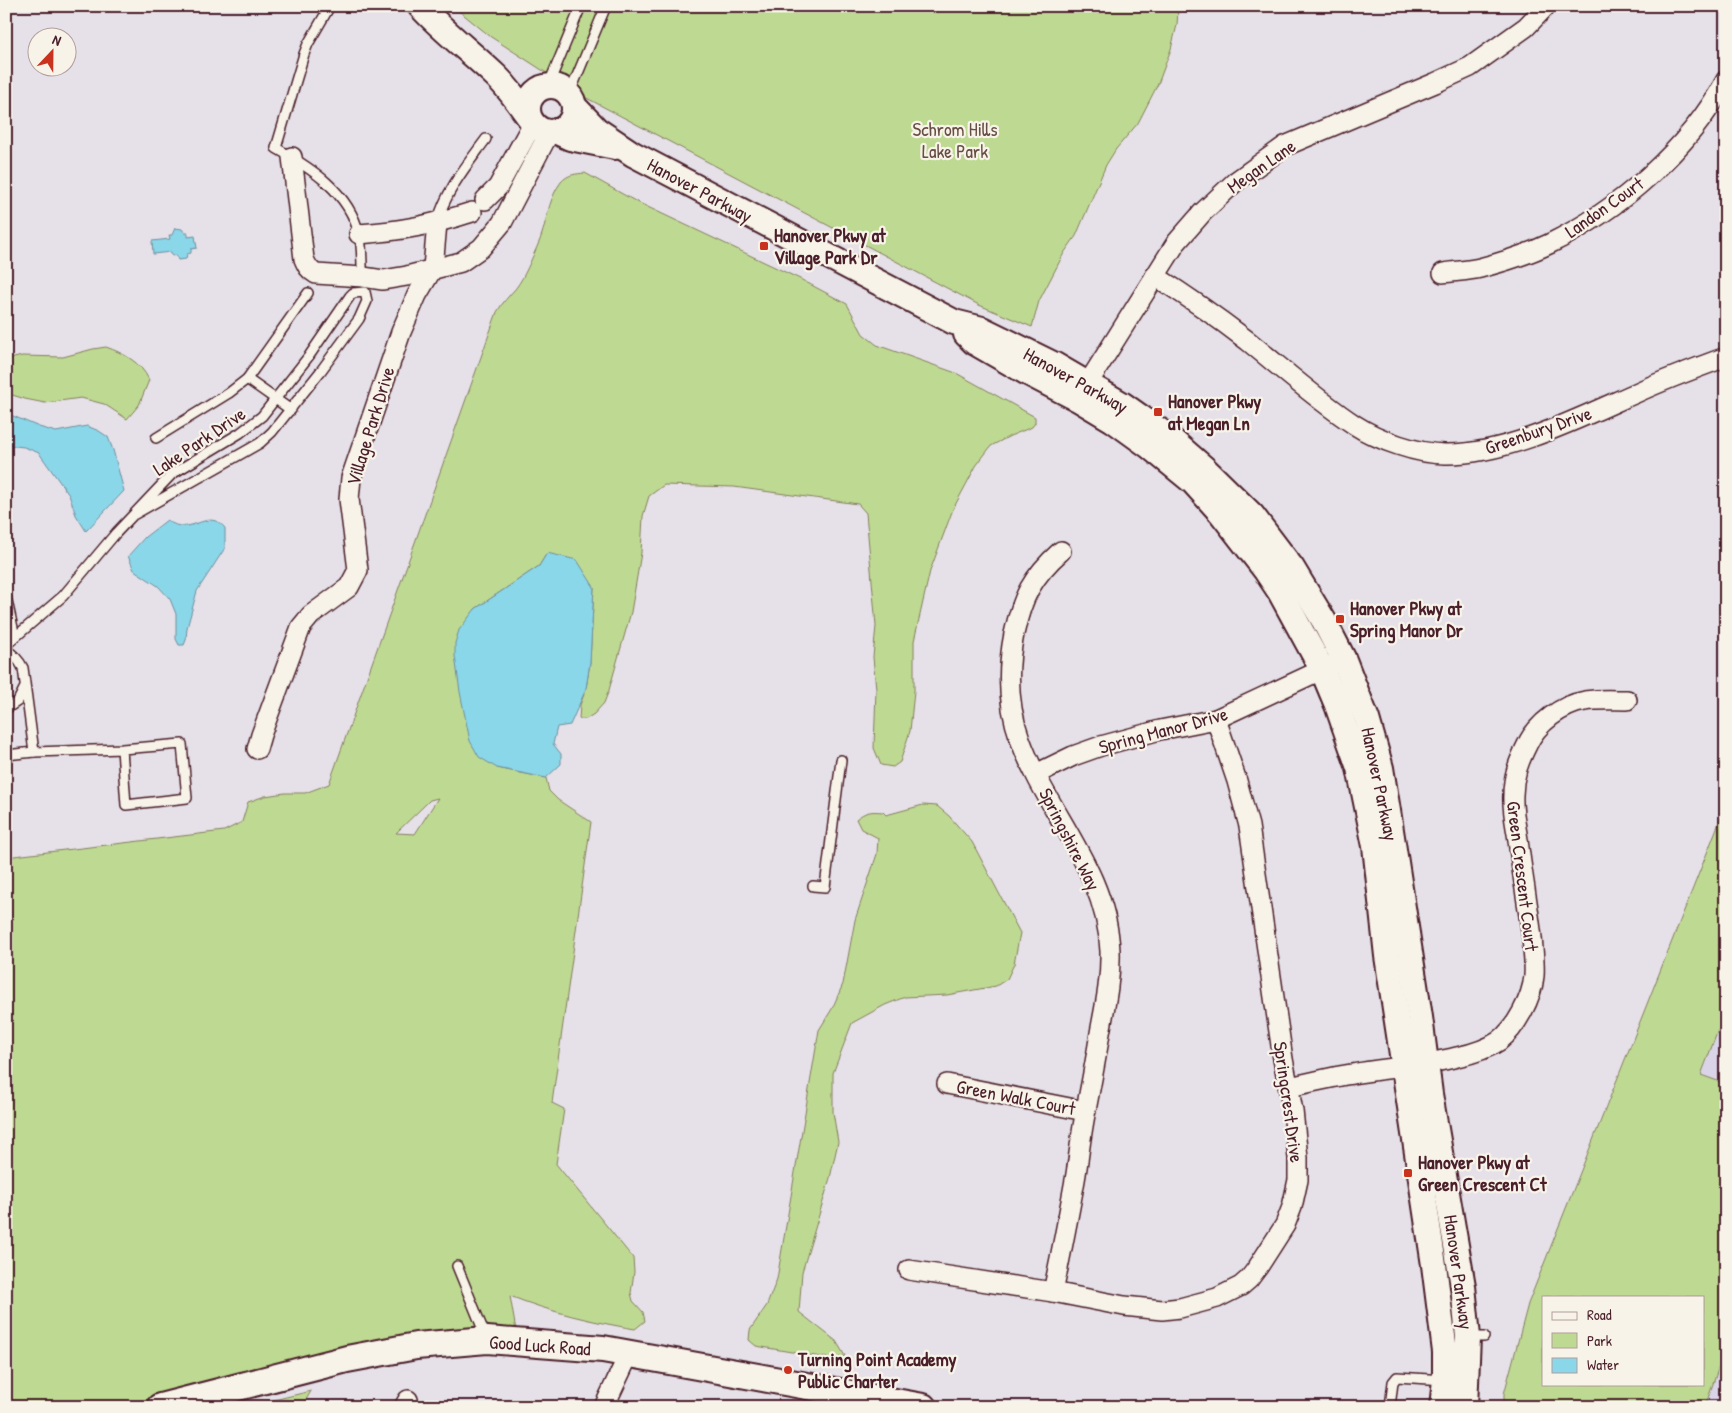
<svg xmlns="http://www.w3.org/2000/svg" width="1732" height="1413" viewBox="0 0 1732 1413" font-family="'Patrick Hand',sans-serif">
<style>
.built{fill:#dad4e8}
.green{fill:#beda92;stroke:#847c5e;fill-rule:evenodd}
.water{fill:#8ad7e9;stroke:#708d9d}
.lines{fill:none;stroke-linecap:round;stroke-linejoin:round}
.service-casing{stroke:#4a1f2b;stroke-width:12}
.minor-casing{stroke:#4a1f2b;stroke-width:22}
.tertiary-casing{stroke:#4a1f2b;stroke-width:28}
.secondary-casing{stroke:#4a1f2b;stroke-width:30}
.service{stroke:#f7f3e8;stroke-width:9}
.minor{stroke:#f7f3e8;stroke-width:19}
.tertiary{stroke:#f7f3e8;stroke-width:24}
.secondary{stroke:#f7f3e8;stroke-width:26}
.poi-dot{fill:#c8321e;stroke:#f7f3e8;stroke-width:2}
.labels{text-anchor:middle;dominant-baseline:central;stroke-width:4.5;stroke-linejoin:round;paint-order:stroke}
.park-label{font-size:19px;fill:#674e45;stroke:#f7f3e8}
.street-label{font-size:19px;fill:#4a1f2b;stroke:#f7f3e8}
.poi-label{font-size:19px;font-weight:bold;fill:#4a1f2b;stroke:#f7f3e8;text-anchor:start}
</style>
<rect width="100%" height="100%" fill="#e6e1e8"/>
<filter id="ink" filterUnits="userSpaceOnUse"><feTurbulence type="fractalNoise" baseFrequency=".02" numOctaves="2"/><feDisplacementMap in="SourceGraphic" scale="10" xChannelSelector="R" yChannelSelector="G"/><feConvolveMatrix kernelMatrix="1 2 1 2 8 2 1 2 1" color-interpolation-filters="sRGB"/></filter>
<g filter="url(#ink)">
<g class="built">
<polygon points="1726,1009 1726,1084 1701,1075"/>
<polygon points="1726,1346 1726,1407 1705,1407 1709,1396"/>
</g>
<g class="green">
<polygon points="453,6 1177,6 1178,9 1177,25 1171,49 1158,84 1138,123 1116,149 1106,165 1076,236 1064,253 1039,301 1032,327 979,305 579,94 491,37"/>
<path d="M585,173L635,201L800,279L847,304L863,334L877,345L956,373L1035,417V423L1032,427L1010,436L991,446L976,466L953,509L930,571L914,641V691L910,731L900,762L893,767L881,765L874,748L876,689L873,657L876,626L866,513L858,504L734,487L664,485L649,496L643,516L641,553L631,612L609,690L604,703L594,714L586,719H579L580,705L586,689L590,662L594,587L547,553L539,566L475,609L497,768L546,778L549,791L558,800L591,822L552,1103L564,1109L556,1164L633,1258L634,1272L631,1293L633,1301L643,1312L645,1321L635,1329C593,1322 550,1312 510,1296L518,1342L487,1340L160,1407H6V857L224,831L242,822L248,802L265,796L285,793H305L329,784L497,312C502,303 509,296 516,288C525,276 531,260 537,247C547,226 547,200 561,182C568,174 576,174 585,173ZM438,798L415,834L396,833L430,800Z"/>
<path d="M106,347C123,353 141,362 149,380L139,405L127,419L104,404L81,398L45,403L25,399L6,393V360L22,356L63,357L93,349Z"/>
<path d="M923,805L937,806L949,816L972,842L1020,933L1014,964L1007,979L996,986L947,995L905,997L885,1005L852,1023L833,1073V1112L838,1142L830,1178L802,1272L799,1312L836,1341L845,1356L833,1359L756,1346L749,1340L750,1330L767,1305L777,1279L819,1030L832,1009L843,984L855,920L877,854L878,838L861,829L856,819C866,811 871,811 883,812L886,815Z"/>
<path d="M1726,805V1009L1701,1075L1726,1084V1346L1705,1407H1504V1394L1528,1304ZM1543,1297H1703V1384H1543Z"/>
<polygon points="311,1391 302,1407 245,1407"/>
</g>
<g class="water">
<polygon points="175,228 182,229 185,233 188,233 188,237 195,236 197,248 191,249 191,253 187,254 186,259 178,260 176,255 172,256 171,252 153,254 152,241 170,239 169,235 172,235"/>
<polygon points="6,413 39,427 56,432 87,426 99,431 108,437 113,450 124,491 86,531 76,515 69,495 39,453 24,447 6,445"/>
<path d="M167,520C191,539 207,506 225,528V548L197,591L187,628L186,640L184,645H179L176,639V614L170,599L158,586L134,570L128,556L145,537Z"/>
<polygon points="547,553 577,560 594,587 590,662 586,689 570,725 557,727 553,744 561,754 561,764 546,778 497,768 479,757 470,741 460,692 455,656 455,643 459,630 475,609 539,566"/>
</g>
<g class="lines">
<defs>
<g id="service">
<path d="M330,6L308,44L304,54L276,148C311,168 349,192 359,234C363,248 361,264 363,280"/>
<polyline points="548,86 581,6"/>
<polyline points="569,95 606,6"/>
<path d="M437,223C446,190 467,165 486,139"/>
<polyline points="247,379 291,410"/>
<polyline points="156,438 229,393 247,379 308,293"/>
<polyline points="6,596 15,637"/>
<polyline points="6,645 63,596 116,533 172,474 240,433 262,416 309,356 350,296 353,293 365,292 367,301 359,319 320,372 272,432 260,443 246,451 135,514"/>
<path d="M6,650C15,655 19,660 23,668L34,752"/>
<polyline points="6,709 18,701 24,689"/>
<polyline points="6,755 34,752 122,749 182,744 187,798 126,805 122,749"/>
<polyline points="813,886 825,887 841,760"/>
<polyline points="457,1266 486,1337"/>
<polyline points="1468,1337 1484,1337"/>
<polyline points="1390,1407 1393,1382 1397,1377 1445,1380"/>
</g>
<g id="minor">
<path d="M292,157L304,259C307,266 309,270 316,274L363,277L383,280L407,276L461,262L481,248L502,223L550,131"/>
<polyline points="485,200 498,187 533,123"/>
<path d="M359,234C401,231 432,225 472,212"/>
<path d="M1443,273C1455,271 1468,271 1480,268C1503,262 1528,254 1549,244C1619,210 1689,149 1726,80"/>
<path d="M1155,276C1187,296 1218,318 1248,341C1284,370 1317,400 1355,425C1378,440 1418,454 1445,454C1507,455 1581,417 1638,392C1666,379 1696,368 1726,357"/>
<polyline points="1080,396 1176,243 1203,212 1235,182 1285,146 1435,83 1470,67 1526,27 1546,6"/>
<polyline points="257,749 261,735 301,627 311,615 349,587 358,570 349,499 351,478 401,332 417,295 433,268 437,223"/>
<polyline points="1036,774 1073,756 1101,746 1160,730 1216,719 1334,664"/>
<polyline points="947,1084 1085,1111"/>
<path d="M1289,1087C1310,1083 1331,1077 1352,1074C1387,1068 1422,1066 1457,1057C1471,1054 1486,1050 1499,1041C1516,1028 1532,998 1534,976C1535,963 1533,950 1532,938C1528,905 1522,873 1518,840C1516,826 1512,810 1513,795C1513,776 1519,761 1527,745C1537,723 1562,705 1585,701C1599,699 1613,700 1627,700"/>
<polyline points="909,1270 1053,1292 1124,1306 1162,1310 1180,1308 1217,1298 1241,1286 1249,1279 1258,1267 1285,1225 1292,1207 1298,1180 1298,1158 1293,1111 1283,1059 1249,826 1237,781 1216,719"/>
<path d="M1053,1292C1061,1255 1068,1218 1075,1180C1079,1157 1081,1133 1086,1110C1091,1084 1096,1059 1100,1033C1105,1006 1111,979 1110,951C1107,870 1046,812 1020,739C1008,706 1007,669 1014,634C1022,597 1032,577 1061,551"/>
<polyline points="404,1407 408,1400"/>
<polyline points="604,1407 629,1354"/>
</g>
<g id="tertiary">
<path d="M420,6C444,32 472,53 497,77C509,89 519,103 528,116"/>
<circle cx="551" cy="109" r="23"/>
<polyline points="574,106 597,130 633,154 954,322 982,329 1055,365 1122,404 1166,435 1204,468 1252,515 1292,568 1324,621 1344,660 1367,719 1381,768 1388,811 1420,1017 1430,1094 1463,1286 1468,1337 1465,1407"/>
<polyline points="555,131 570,138 615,147"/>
<polyline points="966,334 974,342 1026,372 1078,399 1113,420 1149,446 1193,482 1221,513 1266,571 1280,592 1322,669 1337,705 1359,768 1375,846 1387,956 1434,1265 1445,1352 1445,1380 1442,1407"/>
</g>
<polyline id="secondary" points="160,1407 347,1359 416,1346 487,1340 603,1349 923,1407"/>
</defs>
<use href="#service" class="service-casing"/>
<use href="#minor" class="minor-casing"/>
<use href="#tertiary" class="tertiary-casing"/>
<use href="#secondary" class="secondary-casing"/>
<use href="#service" class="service"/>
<use href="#minor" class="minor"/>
<use href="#tertiary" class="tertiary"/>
<use href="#secondary" class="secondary"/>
</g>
</g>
<g class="poi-dot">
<rect x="759" y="241" width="10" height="10" rx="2.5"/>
<rect x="1153" y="407" width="10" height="10" rx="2.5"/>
<rect x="1335" y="614" width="10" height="10" rx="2.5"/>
<rect x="1403" y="1168" width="10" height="10" rx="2.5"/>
<circle cx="788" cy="1370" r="5"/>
</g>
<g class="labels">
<g class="park-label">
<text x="955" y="129">Schrom Hills<tspan x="955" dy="22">Lake Park</tspan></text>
</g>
<g class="street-label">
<text transform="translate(1261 166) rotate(-35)">Megan Lane</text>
<text transform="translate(700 190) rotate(28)">Hanover Parkway</text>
<text transform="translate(1604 207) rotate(-35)">Landon Court</text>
<text transform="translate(1076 380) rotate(29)">Hanover Parkway</text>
<text transform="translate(370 426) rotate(-73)">Village Park Drive</text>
<text transform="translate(1538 430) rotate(-19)">Greenbury Drive</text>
<text transform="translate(199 441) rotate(-34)">Lake Park Drive</text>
<text transform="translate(1163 730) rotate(-15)">Spring Manor Drive</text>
<text transform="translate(1380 784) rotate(78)">Hanover Parkway</text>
<text transform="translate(1070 839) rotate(63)">Springshire Way</text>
<text transform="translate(1523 876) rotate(83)">Green Crescent Court</text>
<text transform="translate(1016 1097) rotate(11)">Green Walk Court</text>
<text transform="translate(1289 1102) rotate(82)">Springcrest Drive</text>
<text transform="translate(1459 1272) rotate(82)">Hanover Parkway</text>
<text transform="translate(540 1345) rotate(4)">Good Luck Road</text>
</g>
<g class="poi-label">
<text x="774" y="235">Hanover Pkwy at<tspan x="774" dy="22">Village Park Dr</tspan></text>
<text x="1168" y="401">Hanover Pkwy<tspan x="1168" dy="22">at Megan Ln</tspan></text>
<text x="1350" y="608">Hanover Pkwy at<tspan x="1350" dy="22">Spring Manor Dr</tspan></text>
<text x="1418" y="1162">Hanover Pkwy at<tspan x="1418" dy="22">Green Crescent Ct</tspan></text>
<text x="798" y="1359">Turning Point Academy<tspan x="798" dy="22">Public Charter</tspan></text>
</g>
</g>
<rect width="1732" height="1413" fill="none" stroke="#f7f3e8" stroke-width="25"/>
<rect x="12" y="12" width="1707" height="1388" fill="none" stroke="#4a1f2b" stroke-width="2" filter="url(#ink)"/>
<rect x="1542" y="1296" width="162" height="90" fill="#f7f3e8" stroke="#b29e9c"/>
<rect x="1552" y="1312" width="25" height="8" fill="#f7f3e8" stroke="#b29e9c"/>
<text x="1587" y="1320" font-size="15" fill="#4a1f2b">Road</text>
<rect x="1552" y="1333" width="25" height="15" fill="#beda92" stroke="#b29e9c"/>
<text x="1587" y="1346" font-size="15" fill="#4a1f2b">Park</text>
<rect x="1552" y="1358" width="25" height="15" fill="#8ad7e9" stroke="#b29e9c"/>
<text x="1587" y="1370" font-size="15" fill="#4a1f2b">Water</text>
<g transform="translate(52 52) rotate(22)"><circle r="24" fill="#f7f3e8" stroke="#b29e9c"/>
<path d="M0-4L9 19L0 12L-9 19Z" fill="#c8321e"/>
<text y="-8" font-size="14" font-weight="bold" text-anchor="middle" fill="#4a1f2b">N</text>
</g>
</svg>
